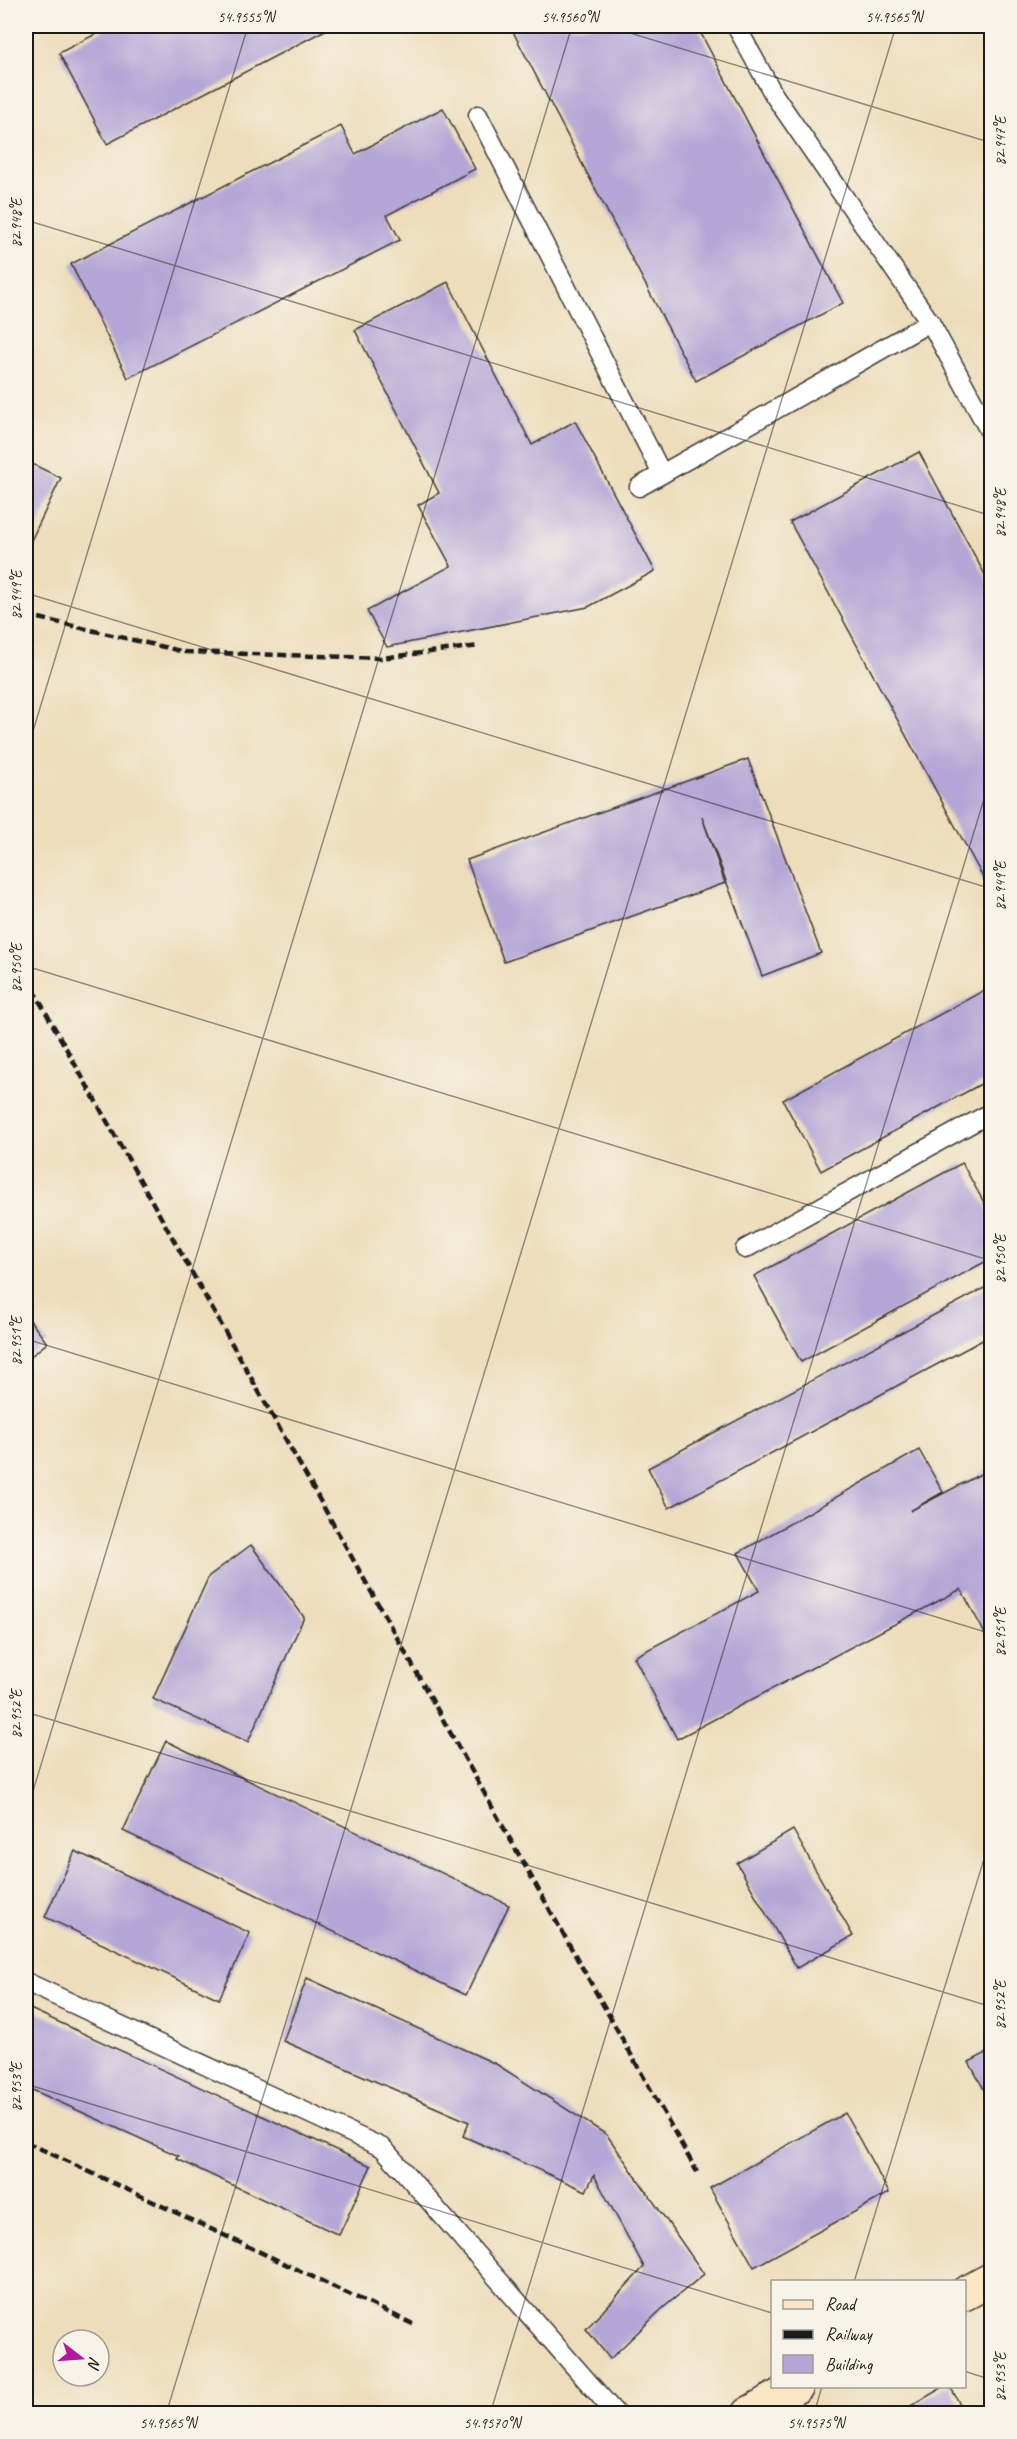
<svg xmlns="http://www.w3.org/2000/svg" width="1017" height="2439" viewBox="0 0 1017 2439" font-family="Caveat,sans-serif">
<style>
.building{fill:#b4a6d6}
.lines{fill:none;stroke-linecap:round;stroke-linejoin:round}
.service-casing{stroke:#3b3934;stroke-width:21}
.secondary-casing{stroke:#3b3934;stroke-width:36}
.service{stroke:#fff;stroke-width:18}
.secondary{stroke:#fbe6c4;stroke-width:33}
.rail{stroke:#1c1c1c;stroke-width:4.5;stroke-dasharray:9 4.5;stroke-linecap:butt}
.ticks{fill:none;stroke:#1c1c1c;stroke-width:1.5;stroke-opacity:0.45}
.neatline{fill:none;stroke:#1c1c1c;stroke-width:2}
.ticks-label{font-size:15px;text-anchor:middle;fill:#1c1c1c}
</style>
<rect width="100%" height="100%" fill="#f7f3e8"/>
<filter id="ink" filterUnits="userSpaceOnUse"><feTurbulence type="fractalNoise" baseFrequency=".0167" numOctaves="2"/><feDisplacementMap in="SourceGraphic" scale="12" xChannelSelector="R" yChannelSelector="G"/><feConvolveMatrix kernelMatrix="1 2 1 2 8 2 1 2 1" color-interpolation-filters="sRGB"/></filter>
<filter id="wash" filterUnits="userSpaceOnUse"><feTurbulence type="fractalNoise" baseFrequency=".008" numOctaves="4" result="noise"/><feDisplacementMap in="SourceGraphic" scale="24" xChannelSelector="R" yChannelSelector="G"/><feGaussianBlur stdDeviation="1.35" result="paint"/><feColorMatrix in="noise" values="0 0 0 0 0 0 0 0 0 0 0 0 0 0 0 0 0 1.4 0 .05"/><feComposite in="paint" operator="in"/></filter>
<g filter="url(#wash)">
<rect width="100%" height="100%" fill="#edddbb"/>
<g id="blocks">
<g class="building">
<polygon points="111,26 333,26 107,144 59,53"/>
<polygon points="510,26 697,26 843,303 696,381"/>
<polygon points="443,108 475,169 387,215 400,240 128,378 71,264 341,126 355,154"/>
<polygon points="448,282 532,445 575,421 655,571 588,607 387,647 367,611 451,566 418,505 439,493 355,330"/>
<polygon points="919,452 992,588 992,894 790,522"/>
<polygon points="26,461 61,478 26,551"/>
<polygon points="748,759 821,953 762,976 702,817 725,883 504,962 467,860"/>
<polygon points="992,986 992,1078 821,1171 783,1100"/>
<polygon points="962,1163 992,1217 992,1258 801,1362 754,1276"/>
<polygon points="992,1284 992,1335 669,1508 648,1468"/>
<polygon points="26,1315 47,1343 26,1360"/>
<polygon points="919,1450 943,1492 910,1511 992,1468 992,1647 961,1589 677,1739 634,1657 759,1591 738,1553"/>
<polygon points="251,1545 304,1617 248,1742 153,1699 209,1576"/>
<polygon points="26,1593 34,1596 26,1616"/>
<polygon points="166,1741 509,1905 466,1995 123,1831"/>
<polygon points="793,1830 853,1936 797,1968 737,1863"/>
<polygon points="75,1851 250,1933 219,1999 45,1917"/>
<polygon points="307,1978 496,2064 607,2135 704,2274 663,2308 610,2359 586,2329 644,2267 594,2175 586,2191 463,2136 469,2122 283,2041"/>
<polygon points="26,2007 371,2166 339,2235 177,2159 179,2156 26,2087"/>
<polygon points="992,2050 992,2104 969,2062"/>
<polygon points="845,2113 889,2193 754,2267 710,2188"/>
<polygon points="945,2386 950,2386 965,2414 897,2414"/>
</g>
</g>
</g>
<g filter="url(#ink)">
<use href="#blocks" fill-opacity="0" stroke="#3b3934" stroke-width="1.5"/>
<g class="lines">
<defs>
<g id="service">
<polyline points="736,26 774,95 930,322 992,436"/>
<polyline points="478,115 662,474"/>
<polyline points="639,487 930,322"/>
<polyline points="745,1249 992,1112"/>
<polyline points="26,1982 383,2148 616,2414"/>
</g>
<g id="secondary">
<polyline points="964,2294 992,2279"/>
<polyline points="748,2414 797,2386"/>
</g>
</defs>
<use href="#service" class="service-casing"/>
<use href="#secondary" class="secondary-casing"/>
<use href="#service" class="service"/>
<use href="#secondary" class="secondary"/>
<g class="rail">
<polyline points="26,615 185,652 381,658 479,646"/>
<polyline points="26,977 697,2172"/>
<polyline points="26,2142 413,2324"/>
</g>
</g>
</g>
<path class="ticks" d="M607,26L992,143M26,220L992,516M26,593L992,889M26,754L248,26M26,966L992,1261M26,1339L992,1634M26,1712L992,2007M26,1814L572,26M26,2084L772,2313M854,2282L992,1833M964,2371L992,2380M166,2414L896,26M490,2414L992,773M814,2414L822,2386"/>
<rect width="1017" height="2439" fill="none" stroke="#f7f3e8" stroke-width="66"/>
<rect x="771" y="2280" width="195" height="108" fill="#f7f3e8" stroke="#9f9d96" stroke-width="1.5"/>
<rect x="783" y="2300" width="30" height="9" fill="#fbe6c4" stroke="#9f9d96" stroke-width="1.5"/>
<text x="825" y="2310" font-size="18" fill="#1c1c1c">Road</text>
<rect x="783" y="2330" width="30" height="9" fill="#1c1c1c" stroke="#9f9d96" stroke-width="1.5"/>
<text x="825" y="2340" font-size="18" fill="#1c1c1c">Railway</text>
<rect x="783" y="2355" width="30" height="18" fill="#b4a6d6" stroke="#9f9d96" stroke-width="1.5"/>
<text x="825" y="2370" font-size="18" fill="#1c1c1c">Building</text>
<g transform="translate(81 2358) rotate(107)"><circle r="28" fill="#f7f3e8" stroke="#9f9d96" stroke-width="1.5"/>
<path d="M0-4.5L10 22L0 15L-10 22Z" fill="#b5179e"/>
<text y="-9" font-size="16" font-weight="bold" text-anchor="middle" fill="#1c1c1c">N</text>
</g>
<rect x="33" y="33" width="951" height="2373" class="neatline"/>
<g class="ticks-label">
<text x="246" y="22">54.9555°N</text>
<text x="570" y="22">54.9560°N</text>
<text x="894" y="22">54.9565°N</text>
<text transform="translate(1000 141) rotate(-90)" y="5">82.947°E</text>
<text transform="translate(16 223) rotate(-90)" y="5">82.948°E</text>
<text transform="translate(1000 513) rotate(-90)" y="5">82.948°E</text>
<text transform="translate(16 595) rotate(-90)" y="5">82.949°E</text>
<text transform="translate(1000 886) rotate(-90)" y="5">82.949°E</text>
<text transform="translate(16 968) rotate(-90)" y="5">82.950°E</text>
<text transform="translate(1000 1259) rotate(-90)" y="5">82.950°E</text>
<text transform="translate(16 1341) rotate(-90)" y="5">82.951°E</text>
<text transform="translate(1000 1632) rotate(-90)" y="5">82.951°E</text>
<text transform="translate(16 1714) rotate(-90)" y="5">82.952°E</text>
<text transform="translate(1000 2005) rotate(-90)" y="5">82.952°E</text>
<text transform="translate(16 2087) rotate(-90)" y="5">82.953°E</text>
<text transform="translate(1000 2377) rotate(-90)" y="5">82.953°E</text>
<text x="168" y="2428">54.9565°N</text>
<text x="492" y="2428">54.9570°N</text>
<text x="816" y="2428">54.9575°N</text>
</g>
</svg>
